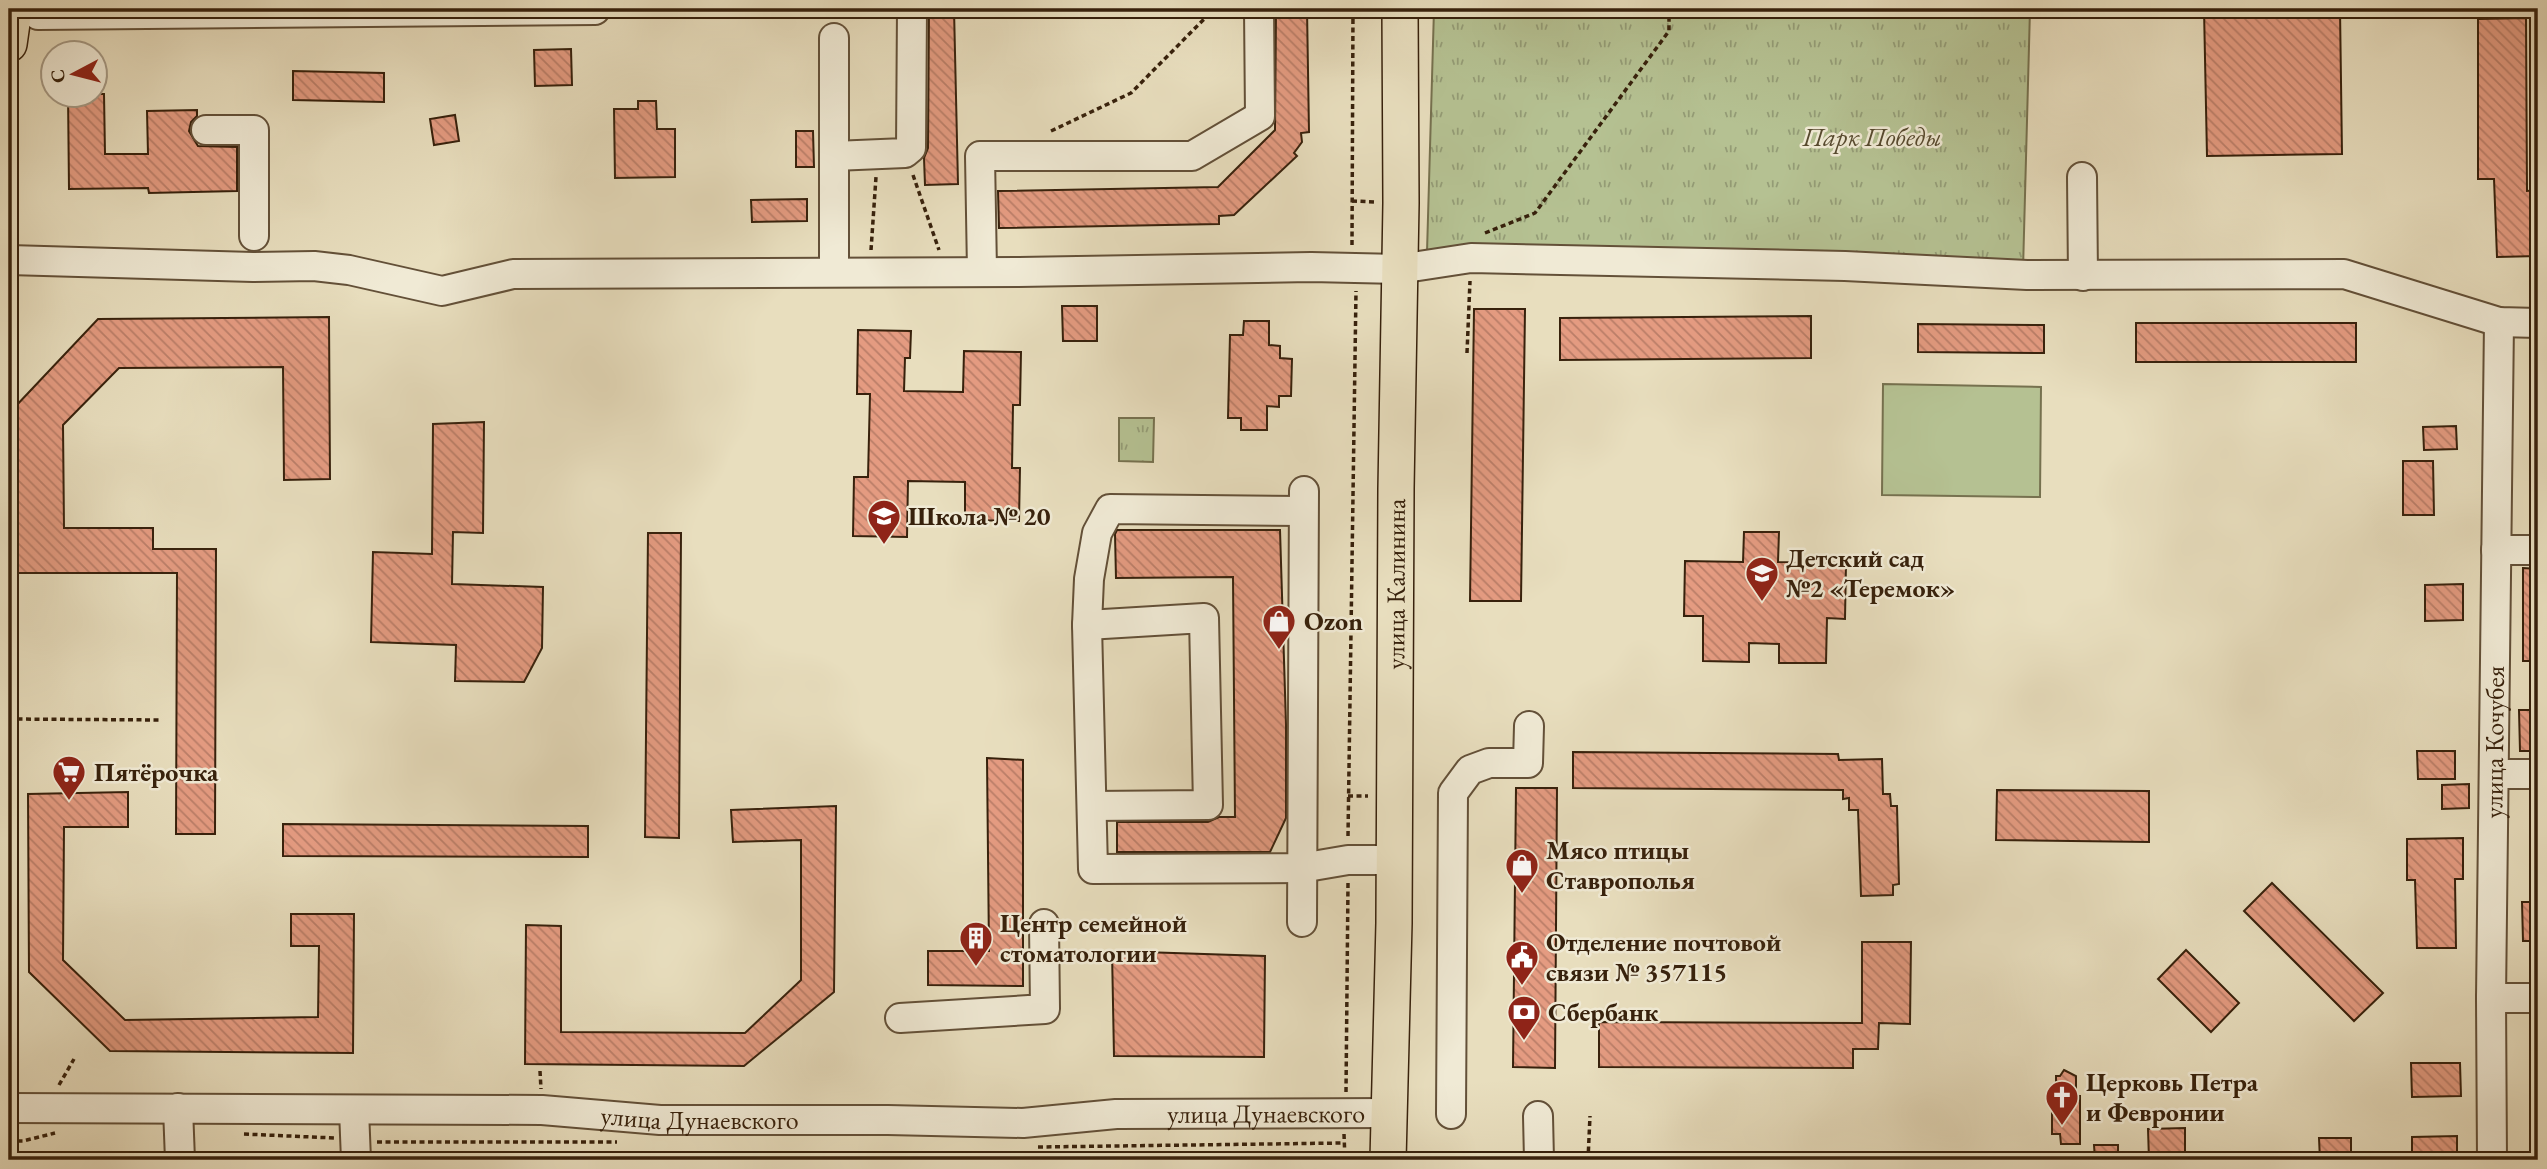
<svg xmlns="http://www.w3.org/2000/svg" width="2547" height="1169" viewBox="0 0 2547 1169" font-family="'EB Garamond',serif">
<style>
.grass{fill:#b5c192;stroke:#76714f;stroke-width:2}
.park{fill:url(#park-tufts);stroke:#76714f;stroke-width:2}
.building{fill:url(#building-back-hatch);stroke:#37210c;stroke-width:2}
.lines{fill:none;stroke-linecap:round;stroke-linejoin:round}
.minor-casing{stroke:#635038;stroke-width:32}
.major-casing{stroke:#37210c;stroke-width:38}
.path{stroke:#37210c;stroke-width:3.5;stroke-dasharray:5 3.5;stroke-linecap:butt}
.minor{stroke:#f0ead5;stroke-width:28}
.major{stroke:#e8debe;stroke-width:35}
.labels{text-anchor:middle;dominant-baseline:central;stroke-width:5;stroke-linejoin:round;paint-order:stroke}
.park-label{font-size:26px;font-style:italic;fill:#56492e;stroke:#f0ead5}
.poi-label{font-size:26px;font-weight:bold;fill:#37210c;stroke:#f0ead5;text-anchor:start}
.street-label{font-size:26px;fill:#37210c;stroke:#f0ead5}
</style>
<defs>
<pattern id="park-tufts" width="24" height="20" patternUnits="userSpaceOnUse" patternTransform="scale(1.75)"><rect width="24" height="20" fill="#b5c192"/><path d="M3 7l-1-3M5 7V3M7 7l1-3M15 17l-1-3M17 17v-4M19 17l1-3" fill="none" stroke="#949c76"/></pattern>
<pattern id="building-back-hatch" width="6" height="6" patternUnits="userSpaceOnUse" patternTransform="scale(1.75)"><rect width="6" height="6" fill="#e49b81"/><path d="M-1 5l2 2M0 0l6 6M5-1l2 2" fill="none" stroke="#ba7e68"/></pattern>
</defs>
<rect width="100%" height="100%" fill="#e8debe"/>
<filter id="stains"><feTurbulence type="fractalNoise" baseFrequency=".00286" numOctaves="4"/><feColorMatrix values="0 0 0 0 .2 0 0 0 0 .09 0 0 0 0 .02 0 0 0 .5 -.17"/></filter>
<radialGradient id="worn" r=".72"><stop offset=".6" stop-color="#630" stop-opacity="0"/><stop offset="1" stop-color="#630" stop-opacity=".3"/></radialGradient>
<polygon class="grass" points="1883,384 2041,387 2040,497 1882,495"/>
<g class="park">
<polygon points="1434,9 2030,9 2023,270 1427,252"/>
<polygon points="1119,418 1154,418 1153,462 1119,461"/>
</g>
<g class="building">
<polygon points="929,9 954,9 958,184 925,185 924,158 928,148"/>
<polygon points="1276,9 1307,9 1309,132 1301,133 1302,142 1294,153 1297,156 1234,215 1219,216 1219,224 999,228 998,191 1218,187 1275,130"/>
<polygon points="2204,9 2340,9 2342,154 2207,156"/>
<polygon points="2526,18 2527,191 2538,190 2538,220 2536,220 2538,256 2497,257 2494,179 2478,179 2478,19"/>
<polygon points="571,49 572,85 535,86 534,50"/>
<polygon points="293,71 384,73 384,102 293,100"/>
<polygon points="68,94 104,94 105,154 148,154 147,111 197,110 197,116 191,122 189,131 198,146 237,147 237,191 149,193 148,188 69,189"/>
<polygon points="638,101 656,101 657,129 675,129 675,177 615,178 614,109 638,109"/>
<polygon points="455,115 459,141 434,145 430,119"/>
<polygon points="796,131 813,131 814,167 796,167"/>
<polygon points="807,199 807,221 752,222 751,200"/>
<polygon points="1062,306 1097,306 1097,341 1063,341"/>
<polygon points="1474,309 1525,309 1521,601 1470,601"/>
<polygon points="1811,316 1811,358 1560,360 1560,318"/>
<polygon points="329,317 330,479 284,480 283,367 119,368 63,425 64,528 153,528 153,549 216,549 215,834 176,834 177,573 15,573 14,408 98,319"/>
<polygon points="1244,321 1269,321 1269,345 1280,346 1280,358 1292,359 1291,396 1279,396 1279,407 1267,406 1267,430 1241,430 1241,418 1228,418 1230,335 1243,335"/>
<rect x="2136" y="323" width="220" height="39"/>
<polygon points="1918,324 2044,325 2044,353 1918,352"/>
<polygon points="858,330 911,331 910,358 905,358 904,391 963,392 964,351 1021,352 1020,405 1013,405 1012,468 1020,468 1019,521 965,520 965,482 908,481 907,537 853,536 854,477 868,477 870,394 857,394"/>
<polygon points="484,422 483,533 453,532 452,584 543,587 542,648 524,682 455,681 456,645 371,642 373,552 432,554 433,424"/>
<polygon points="2456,426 2457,449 2424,450 2423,427"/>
<polygon points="2403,461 2433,461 2434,515 2403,515"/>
<polygon points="1117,530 1280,530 1286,725 1286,818 1270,852 1117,852 1117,822 1208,822 1219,817 1235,817 1233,577 1116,578 1115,534"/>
<polygon points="1744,532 1779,532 1778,562 1846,563 1845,619 1827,618 1826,663 1779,663 1779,644 1749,643 1749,662 1703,661 1703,616 1684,616 1685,561 1743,562"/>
<polygon points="648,533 681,533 679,838 645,837"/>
<polygon points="2523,568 2538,569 2538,661 2523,661"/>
<polygon points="2463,584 2463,620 2425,621 2425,585"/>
<polygon points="2519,710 2538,710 2538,751 2520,751"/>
<polygon points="2417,751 2455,751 2455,779 2418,779"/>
<polygon points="1573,752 1838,754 1839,760 1882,759 1883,794 1890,794 1891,806 1897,806 1899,884 1893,885 1893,895 1861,896 1858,810 1849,810 1849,798 1843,799 1843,790 1573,788"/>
<polygon points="987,758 1023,760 1023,986 928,985 928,951 989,951"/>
<polygon points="2469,784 2469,808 2442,809 2442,785"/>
<polygon points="1516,788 1557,788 1555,1068 1513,1067"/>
<polygon points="1997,790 2149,791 2149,842 1996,840"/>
<polygon points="128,792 128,827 64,827 63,960 125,1020 318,1017 319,946 291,946 291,914 354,914 353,1053 110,1051 29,972 28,794"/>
<polygon points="836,806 834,992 744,1066 525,1064 526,925 561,926 561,1032 745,1033 801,980 801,840 733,842 731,810"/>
<polygon points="283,824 588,826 588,857 283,856"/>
<polygon points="2463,838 2463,879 2455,879 2456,948 2417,948 2415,880 2407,880 2407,839"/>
<polygon points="2272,883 2383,993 2354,1021 2244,911"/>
<polygon points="2522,902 2538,902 2538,941 2523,941"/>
<polygon points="1862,942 1911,942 1910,1024 1879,1023 1878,1049 1853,1049 1853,1068 1599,1067 1599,1022 1862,1023"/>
<polygon points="2186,950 2239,1003 2211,1032 2158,979"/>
<polygon points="1112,951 1265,956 1264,1057 1114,1056"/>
<polygon points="2411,1063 2460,1063 2461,1096 2412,1097"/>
<polygon points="2064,1070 2076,1076 2076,1096 2080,1096 2080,1144 2061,1144 2060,1134 2052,1134 2052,1096 2056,1096 2056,1076 2060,1076"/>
<polygon points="2185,1128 2185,1160 2149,1160 2148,1129"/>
<polygon points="2457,1136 2457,1160 2412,1160 2412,1137"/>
<polygon points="2319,1138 2351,1138 2351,1160 2320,1160"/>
<polygon points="2094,1145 2118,1145 2118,1160 2095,1160"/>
</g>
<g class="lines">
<defs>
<g id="minor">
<polyline points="32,9 38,15 595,10"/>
<polyline points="834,38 834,272"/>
<polyline points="206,130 254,130 254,236"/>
<polyline points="834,156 905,153 911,148 912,9"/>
<polyline points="2082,177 2083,276"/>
<polyline points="9,260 253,267 314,266 349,270 442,291 513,274 1019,272 1311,267 1399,269 1471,258 1845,266 2027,275 2344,274 2499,322 2538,323"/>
<polyline points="982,271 980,156 1192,156 1260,116 1259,9"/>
<polyline points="1302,511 1110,509 1097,533 1089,579 1087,625 1093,869 1301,868 1348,860 1394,860"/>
<polyline points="2496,550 2538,550"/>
<polyline points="1087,625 1204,618 1208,805 1092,806"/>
<polyline points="2495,774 2538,774"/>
<polyline points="1302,922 1304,491"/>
<polyline points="2491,998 2538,998"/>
<polyline points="900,1018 1045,1009 1044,924"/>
<path id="s1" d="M9,1108L542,1110L660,1120H888L1023,1123L1116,1114L1389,1113"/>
<polyline points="178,1108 180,1160"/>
<polyline points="354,1110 356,1160"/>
<polyline points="1451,1114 1453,793 1470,770 1489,763 1528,763 1529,726"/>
<polyline points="1538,1116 1539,1160"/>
<path id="s2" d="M2492,1160L2491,998L2499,322"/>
</g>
<g id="major">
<polyline points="9,44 14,9"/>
<path id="s3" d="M1388,1160L1394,923L1396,489L1401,203L1400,9"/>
</g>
</defs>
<use href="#minor" class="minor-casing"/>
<use href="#major" class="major-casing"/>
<g class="path">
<polyline points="1051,131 1131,93 1214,9"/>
<polyline points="913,175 939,250"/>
<polyline points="1352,201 1375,202"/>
<polyline points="1485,233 1535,213 1669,31 1669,9"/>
<polyline points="1352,245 1353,9"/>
<polyline points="871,250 876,177"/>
<polyline points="1467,353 1470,281"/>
<polyline points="9,719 162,720"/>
<polyline points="1348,796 1368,796"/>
<polyline points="1348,836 1356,291"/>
<polyline points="540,1071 541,1089"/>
<polyline points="59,1085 74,1059"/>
<polyline points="1346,1092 1348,883"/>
<polyline points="244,1134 334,1138"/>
<polyline points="1344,1134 1345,1160"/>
<polyline points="9,1141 23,1141 55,1133"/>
<polyline points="377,1142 617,1142"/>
<polyline points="1038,1147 1343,1143"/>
<polyline points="1588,1160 1590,1116"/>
</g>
<use href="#minor" class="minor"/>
<use href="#major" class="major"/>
</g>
<defs>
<symbol id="school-pin" viewBox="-11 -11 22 30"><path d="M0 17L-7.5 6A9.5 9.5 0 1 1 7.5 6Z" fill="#8f2418" stroke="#f0ead5"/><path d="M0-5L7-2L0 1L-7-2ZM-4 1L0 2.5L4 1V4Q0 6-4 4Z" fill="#fff"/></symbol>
<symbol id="shop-pin" viewBox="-11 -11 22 30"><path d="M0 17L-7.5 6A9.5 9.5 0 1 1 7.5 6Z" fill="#8f2418" stroke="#f0ead5"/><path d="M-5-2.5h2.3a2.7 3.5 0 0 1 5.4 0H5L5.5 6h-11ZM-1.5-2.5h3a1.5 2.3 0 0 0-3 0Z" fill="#fff"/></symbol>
<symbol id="supermarket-pin" viewBox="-11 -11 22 30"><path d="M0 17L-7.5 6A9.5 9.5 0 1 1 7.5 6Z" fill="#8f2418" stroke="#f0ead5"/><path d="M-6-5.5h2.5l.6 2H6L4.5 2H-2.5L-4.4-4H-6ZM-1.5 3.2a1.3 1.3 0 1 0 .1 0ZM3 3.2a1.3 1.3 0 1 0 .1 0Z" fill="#fff"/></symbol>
<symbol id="building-pin" viewBox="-11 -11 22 30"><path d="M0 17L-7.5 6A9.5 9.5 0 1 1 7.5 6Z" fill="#8f2418" stroke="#f0ead5"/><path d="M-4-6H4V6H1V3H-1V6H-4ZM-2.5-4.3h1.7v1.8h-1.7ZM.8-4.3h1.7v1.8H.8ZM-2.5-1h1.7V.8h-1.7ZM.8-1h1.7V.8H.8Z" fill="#fff"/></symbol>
<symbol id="civic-pin" viewBox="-11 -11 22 30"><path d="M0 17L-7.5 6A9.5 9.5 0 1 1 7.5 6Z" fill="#8f2418" stroke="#f0ead5"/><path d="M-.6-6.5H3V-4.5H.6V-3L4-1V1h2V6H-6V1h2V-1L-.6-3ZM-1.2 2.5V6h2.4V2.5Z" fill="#fff"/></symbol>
<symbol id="bank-pin" viewBox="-11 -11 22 30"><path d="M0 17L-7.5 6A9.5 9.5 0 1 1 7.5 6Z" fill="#8f2418" stroke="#f0ead5"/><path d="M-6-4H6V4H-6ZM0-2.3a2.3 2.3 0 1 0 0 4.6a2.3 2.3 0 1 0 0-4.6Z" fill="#fff"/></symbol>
<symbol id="church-pin" viewBox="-11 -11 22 30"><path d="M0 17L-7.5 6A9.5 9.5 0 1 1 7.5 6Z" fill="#8f2418" stroke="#f0ead5"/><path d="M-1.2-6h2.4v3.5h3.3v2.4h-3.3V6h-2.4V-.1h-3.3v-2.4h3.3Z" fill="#fff"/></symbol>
</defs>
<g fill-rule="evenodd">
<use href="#school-pin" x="865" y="497" width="38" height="52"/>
<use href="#school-pin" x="1743" y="554" width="38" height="52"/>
<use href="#shop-pin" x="1260" y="602" width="38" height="52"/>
<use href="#supermarket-pin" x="50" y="753" width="38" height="52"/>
<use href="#shop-pin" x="1503" y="846" width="38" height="52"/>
<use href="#building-pin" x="957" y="919" width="38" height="52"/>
<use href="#civic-pin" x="1503" y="938" width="38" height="52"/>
<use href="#bank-pin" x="1505" y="993" width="38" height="52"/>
<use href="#church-pin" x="2043" y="1078" width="38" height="52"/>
</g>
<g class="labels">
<g class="park-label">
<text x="1872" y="137">Парк Победы</text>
</g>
<g class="poi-label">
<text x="908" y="516">Школа № 20</text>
<text x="1786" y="558">Детский сад<tspan x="1786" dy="30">№2 «Теремок»</tspan></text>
<text x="1304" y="621">Ozon</text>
<text x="94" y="772">Пятёрочка</text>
<text x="1546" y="850">Мясо птицы<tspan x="1546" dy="30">Ставрополья</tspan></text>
<text x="1000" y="923">Центр cемейной<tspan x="1000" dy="30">cтоматологии</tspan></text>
<text x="1546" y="942">Отделение почтовой<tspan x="1546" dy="30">связи № 357115</tspan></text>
<text x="1548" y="1012">Сбербанк</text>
<text x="2086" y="1082">Церковь Петра<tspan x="2086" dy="30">и Февронии</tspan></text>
</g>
<g class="street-label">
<text stroke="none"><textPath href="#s3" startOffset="576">улица Калинина</textPath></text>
<text stroke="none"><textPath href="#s2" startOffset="418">улица Кочубея</textPath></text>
<text stroke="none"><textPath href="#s1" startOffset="1258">улица Дунаевского</textPath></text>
<text stroke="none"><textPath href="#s1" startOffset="691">улица Дунаевского</textPath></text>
</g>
</g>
<rect width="2547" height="1169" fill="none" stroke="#e8debe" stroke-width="35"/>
<rect x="10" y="10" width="2526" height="1148" fill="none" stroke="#37210c" stroke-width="3.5"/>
<rect x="18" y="18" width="2512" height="1134" fill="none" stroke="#37210c" stroke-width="2"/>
<g transform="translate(74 74) rotate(263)"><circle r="33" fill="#f0ead5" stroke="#a69a85" stroke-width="2"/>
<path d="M0-5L12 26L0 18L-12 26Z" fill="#8f2418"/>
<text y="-10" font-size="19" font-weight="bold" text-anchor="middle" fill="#37210c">С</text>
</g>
<rect width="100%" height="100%" filter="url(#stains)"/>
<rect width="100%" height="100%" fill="url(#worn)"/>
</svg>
